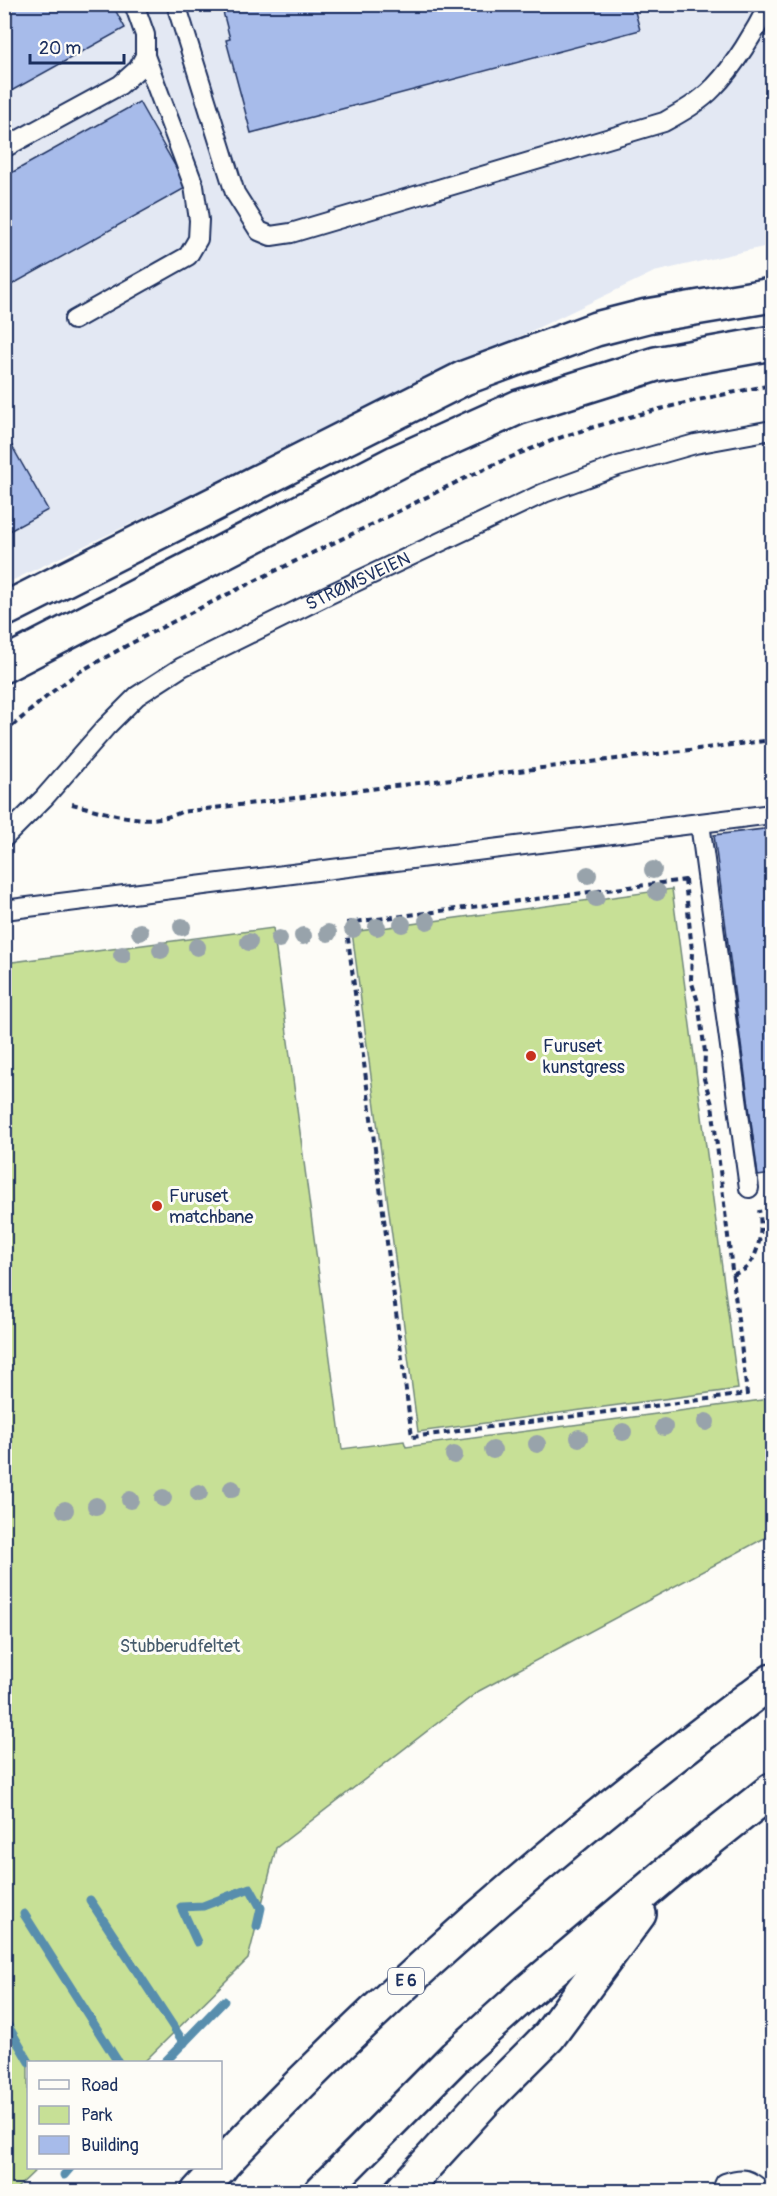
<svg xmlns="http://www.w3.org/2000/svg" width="777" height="2196" viewBox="0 0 777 2196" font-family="Pangolin,sans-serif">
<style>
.built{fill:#e3e8f3}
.green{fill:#c7e096;stroke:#71887a;stroke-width:1.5}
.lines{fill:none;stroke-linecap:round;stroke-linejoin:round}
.stream{stroke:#598ead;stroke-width:9}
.building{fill:#a7bbea;stroke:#1b2f5e;stroke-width:1.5}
.service-casing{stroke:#1b2f5e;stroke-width:22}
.secondary-casing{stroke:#1b2f5e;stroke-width:38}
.motorway-casing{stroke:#1b2f5e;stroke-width:38}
.path{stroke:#1b2f5e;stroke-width:4;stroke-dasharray:6 4.5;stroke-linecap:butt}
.service{stroke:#fdfcf7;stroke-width:18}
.secondary{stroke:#fdfcf7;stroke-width:33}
.motorway{stroke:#fdfcf7;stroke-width:33}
.tree{fill:#98a3ab}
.poi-dot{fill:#c8321e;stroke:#fdfcf7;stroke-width:2}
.labels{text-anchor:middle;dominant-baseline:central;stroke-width:6;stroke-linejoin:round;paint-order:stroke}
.shield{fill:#fdfcf7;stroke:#5f6c8c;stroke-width:1.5}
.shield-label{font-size:16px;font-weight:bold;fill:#1b2f5e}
.street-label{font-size:18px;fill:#1b2f5e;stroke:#fdfcf7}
.poi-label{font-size:18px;fill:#1b2f5e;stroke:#fdfcf7;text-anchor:start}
.park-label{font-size:18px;fill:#465b6c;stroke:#fdfcf7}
</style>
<rect width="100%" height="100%" fill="#fdfcf7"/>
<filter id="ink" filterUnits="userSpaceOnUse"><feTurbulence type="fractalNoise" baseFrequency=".0167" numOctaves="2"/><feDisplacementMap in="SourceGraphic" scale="12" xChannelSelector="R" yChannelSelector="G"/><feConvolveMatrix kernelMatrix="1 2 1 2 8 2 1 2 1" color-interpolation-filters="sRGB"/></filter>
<g filter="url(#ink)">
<polygon class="built" points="5,5 772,5 772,245 654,272 5,584"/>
<g class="green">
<polygon points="672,889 738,1389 418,1432 352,932"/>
<polygon points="273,928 342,1449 404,1441 406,1447 762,1400 772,1393 772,1534 479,1691 276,1848 248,1959 144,2062 28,2062 28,2168 38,2168 14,2191 5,2191 5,963"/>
</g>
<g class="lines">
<g class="stream">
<polyline points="90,1900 184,2043"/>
<polyline points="24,1914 118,2062"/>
<polyline points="197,1942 181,1907 203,1906 250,1888 261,1908 257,1926"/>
<polyline points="4,2019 29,2062"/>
<polyline points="165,2062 224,2001"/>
<polyline points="64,2175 70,2168"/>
</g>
</g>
<g class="building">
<polygon points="4,4 112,4 125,28 4,95"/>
<polygon points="221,4 633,4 640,30 251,133 226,40 230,39"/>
<polygon points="139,102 187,187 4,289 4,177"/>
<polygon points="4,432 48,510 4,534"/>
<polygon points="772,828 772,1174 758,1176 714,835"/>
</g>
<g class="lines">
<defs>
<g id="service">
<path d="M176,4L235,193L259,231L271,236L291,233L664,122C682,112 700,102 714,87C734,67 756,30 769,4"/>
<polyline points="4,148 120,85 138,69 145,56 145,35 134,4"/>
<polyline points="74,320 188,256 198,239 199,220 194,186 145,56"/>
<polyline points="700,823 749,1188"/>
<path id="s1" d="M4,838L44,798L106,727L137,696L182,667L328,595L544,493L618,466L695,444L772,430"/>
<polyline points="4,910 772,814"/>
<path d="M721,2192L725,2183C745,2176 748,2179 764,2192"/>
</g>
<g id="secondary">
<polyline points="4,610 464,378 596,329 647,316 772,295"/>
<polyline points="4,665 397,462 519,407 656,364 772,343"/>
</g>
<g id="motorway">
<path d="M220,2167C387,1987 576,1827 772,1681"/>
<polyline points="198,2192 220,2168"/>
<polyline points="321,2192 455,2057 528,1991 670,1871 772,1790"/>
<polyline points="401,2192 487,2098 549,2036 639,1914"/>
</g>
</defs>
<use href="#service" class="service-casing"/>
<use href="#secondary" class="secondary-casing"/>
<use href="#motorway" class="motorway-casing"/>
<g class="path">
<path d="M4,733L52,692L79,672L126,646C208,603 291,563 375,523C437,492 499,459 565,436C633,414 702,398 772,385"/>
<path d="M72,804C106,812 148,828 181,812L772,740"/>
<polygon points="685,880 692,951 691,980 698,1002 705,1052 704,1079 712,1104 747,1394 412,1437 346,923"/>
<path d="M733,1275C736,1273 742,1271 745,1269C760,1256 763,1227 759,1210"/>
</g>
<use href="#service" class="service"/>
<use href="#secondary" class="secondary"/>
<use href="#motorway" class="motorway"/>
</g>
<g class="tree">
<circle cx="653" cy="870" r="9"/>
<circle cx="588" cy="875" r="9"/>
<circle cx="657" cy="892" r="9"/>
<circle cx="596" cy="898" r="9"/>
<circle cx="427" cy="921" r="9"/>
<circle cx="402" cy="924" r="9"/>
<circle cx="182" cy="927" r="9"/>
<circle cx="377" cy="927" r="9"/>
<circle cx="353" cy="929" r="9"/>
<circle cx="140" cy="932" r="9"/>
<circle cx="328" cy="933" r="9"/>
<circle cx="303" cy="936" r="9"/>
<circle cx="279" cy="939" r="9"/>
<circle cx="249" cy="942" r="9"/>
<circle cx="197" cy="947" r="9"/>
<circle cx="161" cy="950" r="9"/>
<circle cx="122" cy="955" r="9"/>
<circle cx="706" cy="1422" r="9"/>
<circle cx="664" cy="1427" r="9"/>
<circle cx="623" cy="1432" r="9"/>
<circle cx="579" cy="1438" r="9"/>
<circle cx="537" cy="1444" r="9"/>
<circle cx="493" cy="1450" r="9"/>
<circle cx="454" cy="1455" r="9"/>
<circle cx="232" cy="1489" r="9"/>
<circle cx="199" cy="1493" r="9"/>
<circle cx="163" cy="1498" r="9"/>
<circle cx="130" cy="1500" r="9"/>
<circle cx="96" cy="1506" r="9"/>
<circle cx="65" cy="1510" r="9"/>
</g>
</g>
<g class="poi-dot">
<circle cx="531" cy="1056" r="6"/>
<circle cx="157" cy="1206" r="6"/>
</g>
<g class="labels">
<rect class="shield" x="388" y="1968" width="36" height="26" rx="4.5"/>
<g class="shield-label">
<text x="406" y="1981">E 6</text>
</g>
<g class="street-label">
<text stroke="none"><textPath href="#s1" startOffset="444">STRØMSVEIEN</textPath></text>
</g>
<g class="poi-label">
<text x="543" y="1046">Furuset<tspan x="543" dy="21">kunstgress</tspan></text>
<text x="169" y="1196">Furuset<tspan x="169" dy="21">matchbane</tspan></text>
</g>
<g class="park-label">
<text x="180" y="1646">Stubberudfeltet</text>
</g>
</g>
<rect width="777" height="2196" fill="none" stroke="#fdfcf7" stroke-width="24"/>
<rect x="12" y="12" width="753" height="2172" fill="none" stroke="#1b2f5e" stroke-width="2" filter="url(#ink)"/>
<rect x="27" y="2061" width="195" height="108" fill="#fdfcf7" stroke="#a3aaba" stroke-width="1.5"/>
<rect x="39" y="2080" width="30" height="9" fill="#fdfcf7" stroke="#a3aaba" stroke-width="1.5"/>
<text x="81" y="2091" font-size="18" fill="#1b2f5e">Road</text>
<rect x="39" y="2106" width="30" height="18" fill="#c7e096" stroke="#a3aaba" stroke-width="1.5"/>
<text x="81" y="2121" font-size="18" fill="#1b2f5e">Park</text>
<rect x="39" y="2136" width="30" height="18" fill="#a7bbea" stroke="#a3aaba" stroke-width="1.5"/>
<text x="81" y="2151" font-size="18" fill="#1b2f5e">Building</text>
<path d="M30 54v9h94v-9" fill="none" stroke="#1b2f5e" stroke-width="3"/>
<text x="39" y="54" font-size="18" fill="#1b2f5e" stroke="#fdfcf7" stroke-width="4.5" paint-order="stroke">20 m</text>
</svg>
